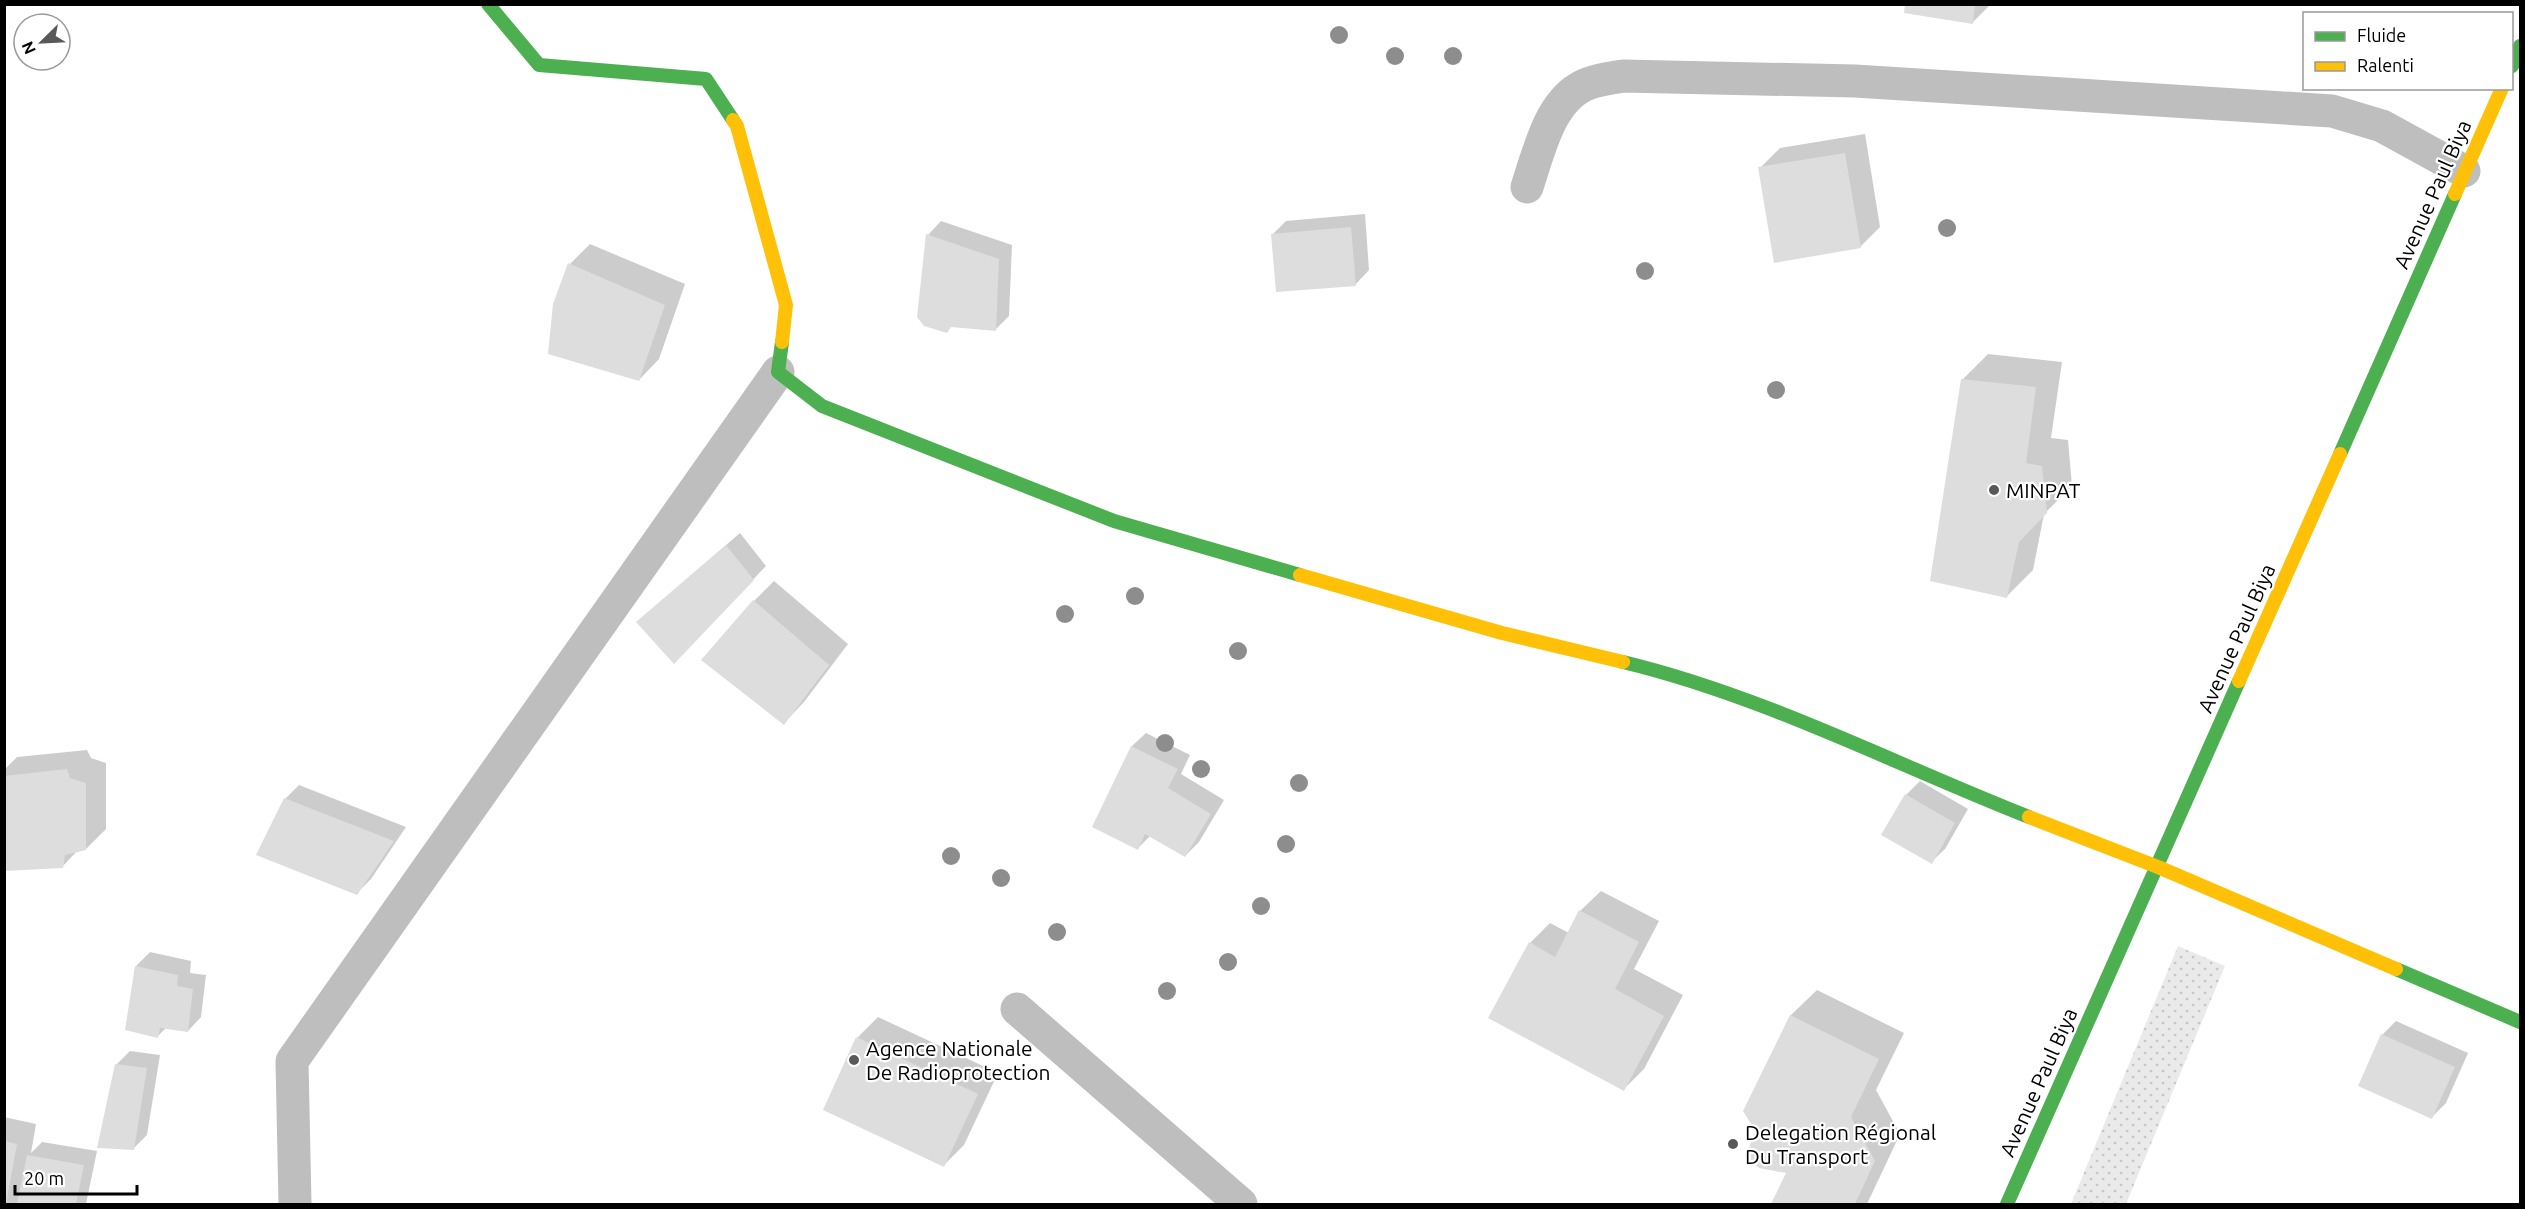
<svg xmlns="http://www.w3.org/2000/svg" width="2525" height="1209" viewBox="0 0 2525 1209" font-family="Ubuntu,sans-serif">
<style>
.grass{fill:url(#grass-dots)}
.shadow{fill:#0003}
.building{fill:#ddd}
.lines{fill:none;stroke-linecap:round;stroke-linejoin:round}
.street{stroke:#bebebe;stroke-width:33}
.fast{stroke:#4caf50;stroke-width:14}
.slow{stroke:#ffc107;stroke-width:14}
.tree{fill:#8d8d8d}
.poi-dot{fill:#595959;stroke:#fff;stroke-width:2}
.labels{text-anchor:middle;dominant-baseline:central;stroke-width:4.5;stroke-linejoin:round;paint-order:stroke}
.street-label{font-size:21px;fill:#000;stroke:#fff}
.poi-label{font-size:21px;fill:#000;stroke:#fff;text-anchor:start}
</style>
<defs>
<pattern id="grass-dots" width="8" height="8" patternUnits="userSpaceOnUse" patternTransform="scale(1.5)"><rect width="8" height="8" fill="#eaeaea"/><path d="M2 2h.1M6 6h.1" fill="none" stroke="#c7c7c7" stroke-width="1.8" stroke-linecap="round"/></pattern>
</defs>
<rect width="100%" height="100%" fill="#fff"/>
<polygon class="grass" points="2178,946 2225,966 2126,1204 2071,1204"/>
<g class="shadow">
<polygon points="1906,4 1991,4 1972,23"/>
<polygon points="1865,134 1880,227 1860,247 1760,168 1780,148"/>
<polygon points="1365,214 1369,270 1356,284 1272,235 1286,221"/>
<polygon points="941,221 1012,245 1009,316 995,330 952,326 919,316 928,235"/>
<polygon points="590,244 685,284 659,359 639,380 570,264"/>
<polygon points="1988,354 2062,362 2051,438 2068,440 2072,486 2044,514 2033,570 2007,596 1962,380"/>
<polygon points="740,533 766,566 688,648 652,609"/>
<polygon points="774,581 848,644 804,702 784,723 754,601"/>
<polygon points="1146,733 1190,755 1181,774 1224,800 1199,842 1185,856 1151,835 1138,848 1094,826 1132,746"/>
<polygon points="87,750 91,758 106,763 106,829 86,849 78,850 62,867 4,870 4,770 17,757"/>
<polygon points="1920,781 1968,809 1945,849 1931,862 1906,795"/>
<polygon points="299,785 406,827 371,879 357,893 285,799"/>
<polygon points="1601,891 1659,921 1634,969 1683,995 1644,1069 1623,1090 1530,943 1550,923 1569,933 1580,911"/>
<polygon points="150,952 191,961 190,973 206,975 201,1017 188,1031 166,1028 158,1036 136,966"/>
<polygon points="1817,990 1904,1033 1876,1090 1900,1134 1867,1204 1773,1204 1788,1172 1791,1015"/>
<polygon points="878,1017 998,1073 964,1145 944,1165 857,1038"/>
<polygon points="2396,1021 2468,1053 2446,1103 2432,1117 2382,1035"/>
<polygon points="130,1051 160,1055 147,1135 133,1149 116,1065"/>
<polygon points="4,1117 36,1124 31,1153 42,1142 97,1151 86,1204 4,1204"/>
</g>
<g class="building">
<polygon points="1905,4 1975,4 1973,24 1904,13"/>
<polygon points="1845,153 1861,248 1774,263 1758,167"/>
<polygon points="1351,227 1356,286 1276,292 1271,234"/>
<polygon points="926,234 999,259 996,331 951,327 947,333 924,326 917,317"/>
<polygon points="568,263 665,305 639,381 548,354 553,304"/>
<polygon points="1961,379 2036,387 2026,463 2042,466 2047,513 2019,542 2007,598 1930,581"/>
<polygon points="726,545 754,580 674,664 636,622"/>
<polygon points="753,600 829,665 784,725 701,660"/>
<polygon points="1131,746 1178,769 1168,788 1211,814 1185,857 1145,834 1138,850 1092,827"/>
<polygon points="67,769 70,778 86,783 86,850 65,855 63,868 4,871 4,776"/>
<polygon points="1905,794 1955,823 1932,864 1881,835"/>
<polygon points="284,798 394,841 357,895 256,855"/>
<polygon points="1579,910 1639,942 1615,989 1664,1016 1624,1091 1488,1018 1529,942 1555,957"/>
<polygon points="135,966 178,975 177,986 193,989 188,1032 160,1028 158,1038 125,1030"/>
<polygon points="1790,1015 1879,1059 1851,1117 1875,1161 1855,1204 1771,1204 1786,1173 1759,1168 1746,1157 1755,1130 1743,1111"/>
<polygon points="2381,1034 2455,1067 2432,1119 2358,1086"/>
<polygon points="856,1037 978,1094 944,1167 823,1110"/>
<polygon points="115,1064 147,1068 134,1150 97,1148"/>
<polygon points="4,1141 17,1144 6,1204 4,1204"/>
<polygon points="27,1155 84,1165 76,1204 17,1204"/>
</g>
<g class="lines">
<g class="street">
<path d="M1527,187C1539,152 1550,96 1590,83C1601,79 1612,78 1623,76L1855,81L2332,111L2382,126L2464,171"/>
<polyline points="1017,1009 1241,1204"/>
<polyline points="295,1204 292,1061 778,372"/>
</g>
<g class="fast">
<polyline points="488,4 539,65 706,79 733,120"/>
<polyline points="2512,66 2520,46"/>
<polyline points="782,342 778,372 822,406 1114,521 1300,575"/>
<polyline points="2340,454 2455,194"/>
<path d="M1623,662C1764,696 1894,764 2029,817"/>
<polyline points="2396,969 2520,1022"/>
<polyline points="2007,1204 2239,681"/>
</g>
<g class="slow">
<polyline points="733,120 737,126 786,305 782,342"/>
<polyline points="2455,194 2502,88"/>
<polyline points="1300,575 1502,633 1623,662"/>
<polyline points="2239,681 2340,454"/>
<polyline points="2029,817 2158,867 2396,969"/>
</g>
</g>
<g class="tree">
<circle cx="1339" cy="35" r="9"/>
<circle cx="1395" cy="56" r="9"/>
<circle cx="1453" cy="56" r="9"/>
<circle cx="1947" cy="228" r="9"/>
<circle cx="1645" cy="271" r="9"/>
<circle cx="1776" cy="390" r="9"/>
<circle cx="1135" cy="596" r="9"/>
<circle cx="1065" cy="614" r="9"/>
<circle cx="1238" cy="651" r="9"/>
<circle cx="1165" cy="743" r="9"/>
<circle cx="1201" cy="769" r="9"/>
<circle cx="1299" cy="783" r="9"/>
<circle cx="1286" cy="844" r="9"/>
<circle cx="951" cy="856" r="9"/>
<circle cx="1001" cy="878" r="9"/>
<circle cx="1261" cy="906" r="9"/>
<circle cx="1057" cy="932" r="9"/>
<circle cx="1228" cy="962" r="9"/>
<circle cx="1167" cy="991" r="9"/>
</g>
<g class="poi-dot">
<circle cx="1994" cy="490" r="6"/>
<circle cx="854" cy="1060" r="6"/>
<circle cx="1733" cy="1144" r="6"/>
</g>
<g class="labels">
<g class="street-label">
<text transform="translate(2432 194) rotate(-66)">Avenue Paul Biya</text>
<text transform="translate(2236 638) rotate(-66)">Avenue Paul Biya</text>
<text transform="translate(2038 1082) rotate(-66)">Avenue Paul Biya</text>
</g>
<g class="poi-label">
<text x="2006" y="490">MINPAT</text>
<text x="866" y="1048">Agence Nationale<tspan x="866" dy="24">De Radioprotection</tspan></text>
<text x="1745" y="1132">Delegation Régional<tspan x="1745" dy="24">Du Transport</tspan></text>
</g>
</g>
<rect width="2525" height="1209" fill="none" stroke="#000000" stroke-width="12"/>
<rect x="2303" y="12" width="210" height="78" fill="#ffffff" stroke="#999999" stroke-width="1.5"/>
<rect x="2315" y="32" width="30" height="9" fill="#4caf50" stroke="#999999" stroke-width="1.5"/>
<text x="2357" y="42" font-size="18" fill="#000000">Fluide</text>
<rect x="2315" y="62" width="30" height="9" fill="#ffc107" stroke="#999999" stroke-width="1.5"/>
<text x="2357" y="72" font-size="18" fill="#000000">Ralenti</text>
<g transform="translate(42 42) rotate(246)"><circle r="28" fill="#ffffff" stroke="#999999" stroke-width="1.5"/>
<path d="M0-4.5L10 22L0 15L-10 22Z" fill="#595959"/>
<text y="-9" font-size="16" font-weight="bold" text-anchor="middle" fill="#000000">N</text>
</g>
<path d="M15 1185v9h122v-9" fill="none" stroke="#000000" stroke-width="3"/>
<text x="24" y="1185" font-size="18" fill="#000000" stroke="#ffffff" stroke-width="4.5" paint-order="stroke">20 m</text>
</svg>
